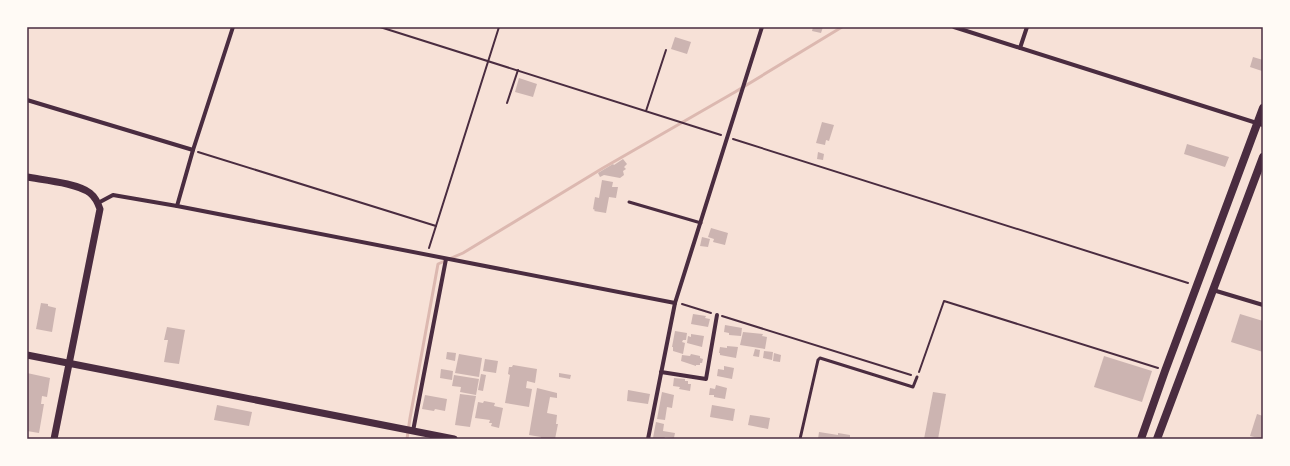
<svg xmlns="http://www.w3.org/2000/svg" width="1290" height="466" viewBox="0 0 1290 466" font-family="'IBM Plex Sans',sans-serif">
<style>
.lines{fill:none;stroke-linecap:round;stroke-linejoin:round}
.stream{stroke:#dcb8b0;stroke-width:3}
.building{fill:#ccb4b1}
.path{stroke:#4a2c40;stroke-width:2}
.service{stroke:#4a2c40;stroke-width:3}
.minor{stroke:#4a2c40;stroke-width:4}
.tertiary{stroke:#4a2c40;stroke-width:7}
.secondary{stroke:#4a2c40;stroke-width:8}
.neatline{fill:none;stroke:#4a2c40;stroke-width:1.5}
</style>
<rect width="100%" height="100%" fill="#f7e1d7"/>
<g class="lines">
<polyline class="stream" points="407,439 410,418 438,264 463,253 603,168 735,92 842,27"/>
</g>
<g class="building">
<polygon points="813,27 823,27 821,33 812,31"/>
<polygon points="675,37 691,42 687,54 671,49"/>
<polygon points="1253,57 1263,60 1262,71 1250,67"/>
<polygon points="519,78 537,84 533,97 515,92"/>
<polygon points="822,122 834,125 829,141 826,140 825,145 816,143"/>
<polygon points="1187,144 1229,157 1225,167 1184,154"/>
<polygon points="818,152 824,154 823,160 817,159"/>
<polygon points="623,159 627,164 624,167 626,169 623,171 624,175 620,178 604,175 600,177 598,173 613,164 614,165"/>
<polygon points="602,180 613,182 612,187 618,187 616,198 609,197 606,213 594,211 595,210 593,209 595,197 599,198"/>
<polygon points="711,228 728,233 725,245 713,242 714,239 708,237"/>
<polygon points="702,237 710,239 708,247 700,246"/>
<polygon points="41,303 48,304 48,306 56,308 52,332 36,329"/>
<polygon points="693,314 706,316 705,318 710,319 708,327 691,324"/>
<polygon points="1240,314 1263,321 1263,352 1231,342"/>
<polygon points="725,325 742,328 741,336 729,335 729,333 724,332"/>
<polygon points="167,327 185,330 179,364 164,362 168,340 164,340"/>
<polygon points="675,331 687,333 686,340 683,340 682,342 685,343 683,354 673,351 673,347 672,347"/>
<polygon points="743,332 763,334 762,336 767,337 765,349 740,345"/>
<polygon points="691,334 704,336 702,347 687,343 688,336 691,337"/>
<polygon points="727,346 738,347 736,358 720,355 720,353 719,353 720,347 727,348"/>
<polygon points="755,349 760,350 759,357 753,356"/>
<polygon points="764,351 773,352 772,360 763,358"/>
<polygon points="447,352 456,353 455,361 446,359"/>
<polygon points="774,353 781,355 780,362 773,361"/>
<polygon points="459,354 482,358 479,377 455,373"/>
<polygon points="691,354 700,356 700,358 703,359 702,363 700,363 700,365 696,365 696,366 681,361 682,355 690,356"/>
<polygon points="1104,356 1152,371 1142,402 1094,387"/>
<polygon points="485,359 498,361 496,373 483,371"/>
<polygon points="513,365 537,369 535,383 527,381 526,388 532,389 529,407 505,403 510,375 508,374 509,367 512,367"/>
<polygon points="724,366 734,368 732,379 717,376 718,369 724,370"/>
<polygon points="441,369 453,371 452,380 440,378"/>
<polygon points="27,373 50,378 47,397 42,396 41,404 44,404 39,433 27,431"/>
<polygon points="559,373 571,375 570,379 559,377"/>
<polygon points="481,374 486,375 483,391 478,390"/>
<polygon points="454,375 479,379 476,395 460,392 461,387 452,386"/>
<polygon points="674,378 685,379 685,381 688,381 688,384 691,384 690,391 679,389 680,387 673,386"/>
<polygon points="716,385 727,388 725,399 714,397 714,395 709,395 710,388 715,389"/>
<polygon points="537,388 557,393 557,398 550,397 547,413 557,415 556,424 558,424 555,439 541,439 541,437 529,435"/>
<polygon points="628,390 650,394 648,404 627,401"/>
<polygon points="662,392 674,395 672,408 667,407 665,420 657,419"/>
<polygon points="933,392 946,394 938,439 924,439"/>
<polygon points="460,394 476,396 470,427 455,425"/>
<polygon points="425,395 447,399 445,411 435,409 434,411 422,409"/>
<polygon points="484,401 495,403 494,406 503,408 499,428 491,426 492,423 489,423 490,420 475,418 478,402 483,403"/>
<polygon points="217,405 252,412 249,426 214,420"/>
<polygon points="712,405 735,409 733,421 710,417"/>
<polygon points="1257,414 1263,416 1263,439 1250,436"/>
<polygon points="750,415 770,418 768,429 748,425"/>
<polygon points="656,422 664,424 663,431 675,433 674,438 665,437 664,439 653,438"/>
<polygon points="819,432 838,435 838,433 850,435 850,439 818,439"/>
</g>
<g class="lines">
<g class="path">
<polyline points="380,27 721,135"/>
<polyline points="507,103 518,70"/>
<polyline points="646,111 666,50"/>
<polyline points="733,139 1188,283"/>
<polyline points="198,152 436,226"/>
<polyline points="429,248 499,27"/>
<polyline points="682,304 711,313"/>
<polyline points="722,316 911,375"/>
<polyline points="919,372 944,301 1158,368"/>
</g>
<g class="service">
<polyline points="629,202 701,223"/>
<polyline points="800,439 818,360 820,358 913,387 917,377"/>
</g>
<g class="minor">
<polyline points="954,27 1263,125"/>
<polyline points="1020,48 1027,27"/>
<polyline points="27,100 193,150"/>
<polyline points="98,203 113,195 177,206 675,303"/>
<polyline points="177,206 193,150 233,27"/>
<polyline points="1213,290 1263,305"/>
<polyline points="661,372 706,379 717,315"/>
<polyline points="413,431 446,259"/>
<polyline points="648,439 675,303 762,27"/>
</g>
<g class="tertiary">
<path d="M27,177C43,180 77,183 90,193C95,197 98,203 100,209L54,439"/>
<polyline points="27,355 454,439"/>
</g>
<g class="secondary">
<polyline points="1141,439 1165,371 1263,108"/>
<polyline points="1157,439 1263,157"/>
</g>
</g>
<rect width="1290" height="466" fill="none" stroke="#fffaf5" stroke-width="56"/>
<rect x="28" y="28" width="1234" height="410" class="neatline"/>
</svg>
